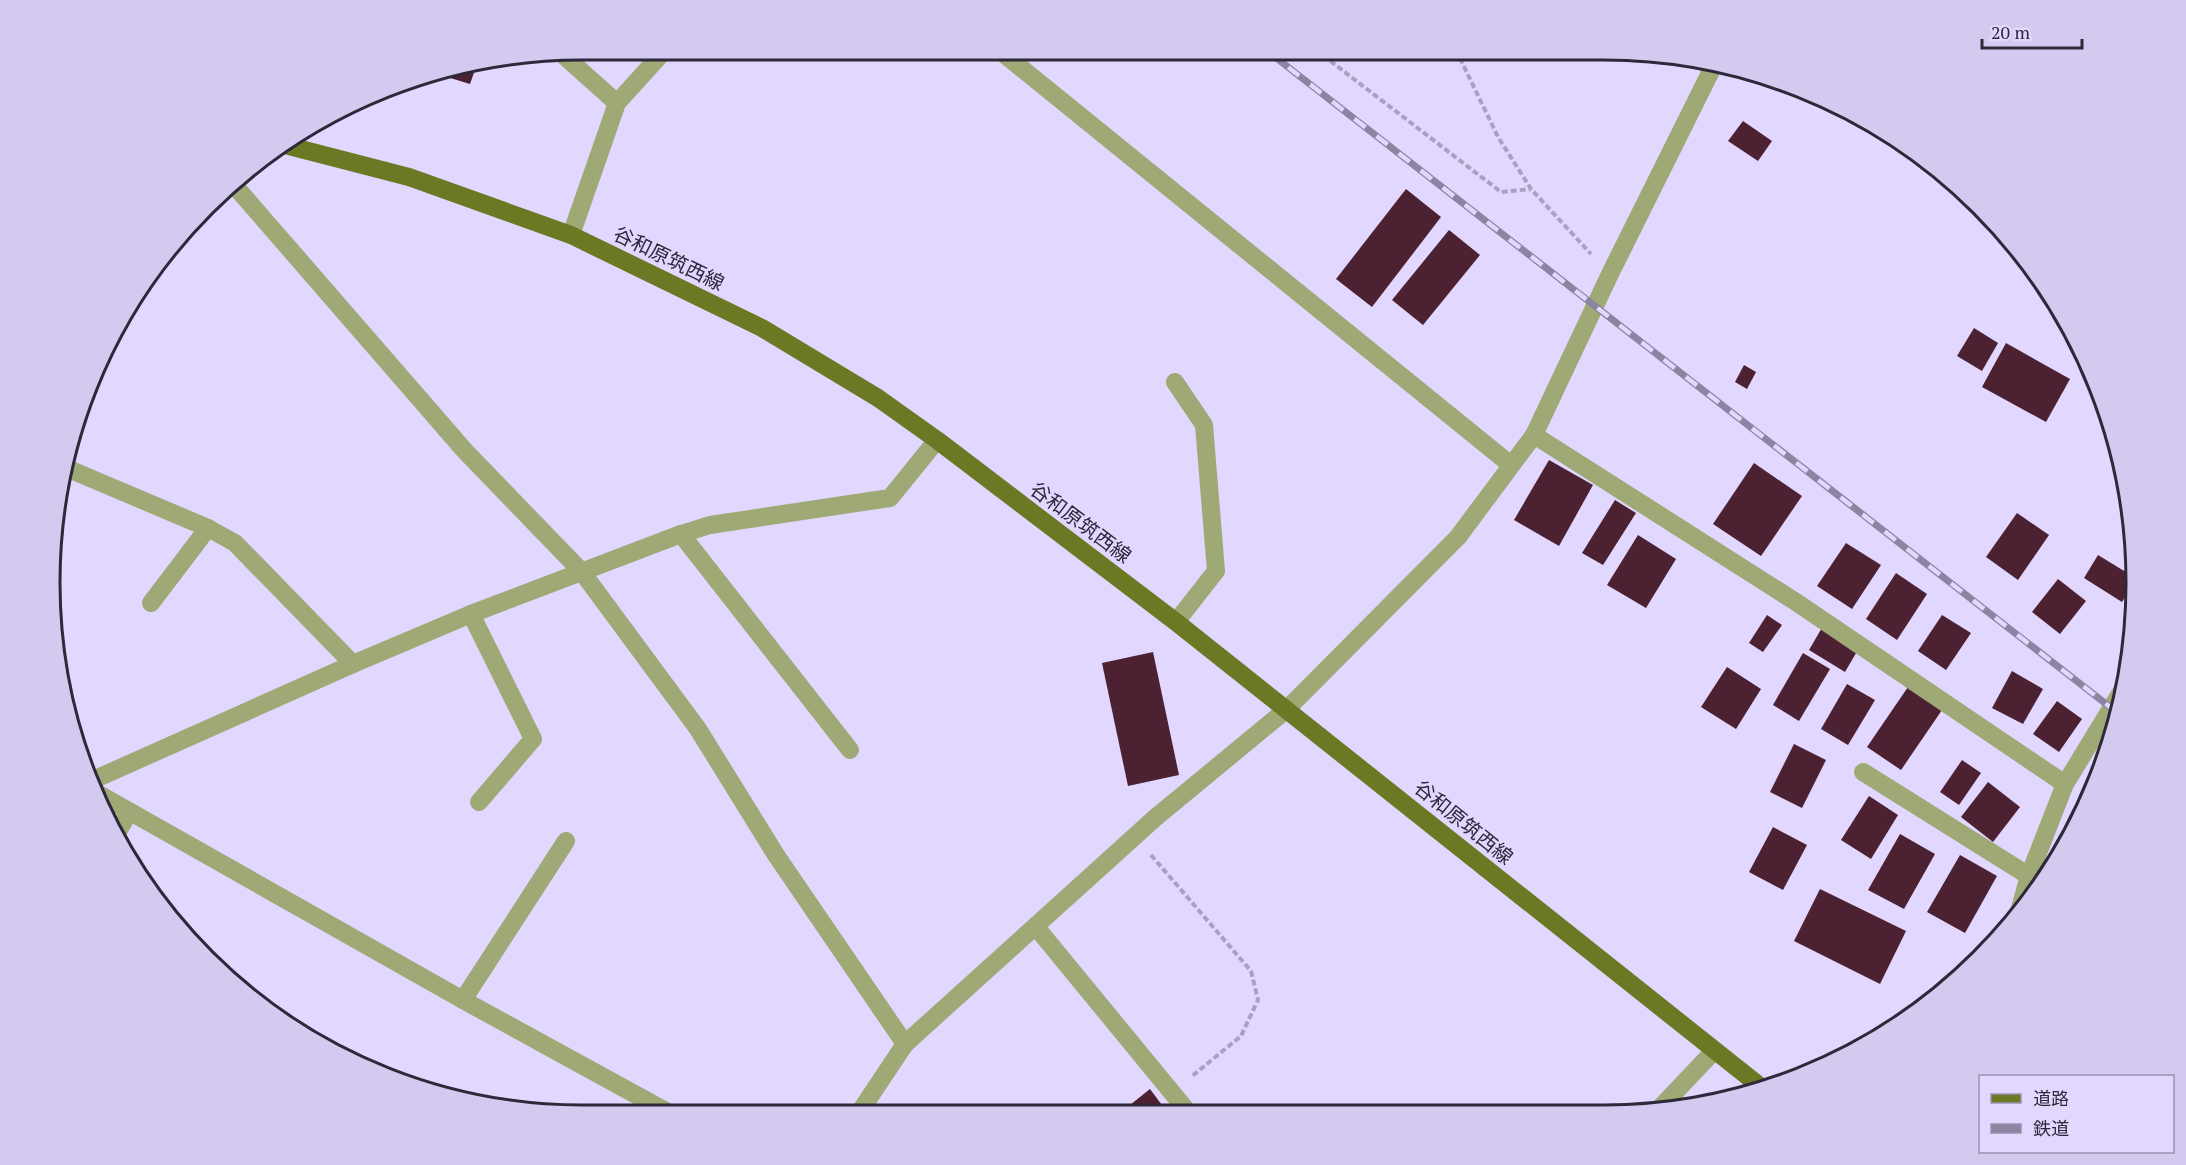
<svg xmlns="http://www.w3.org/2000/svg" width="2186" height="1165" viewBox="0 0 2186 1165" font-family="'PT Serif','Noto Sans JP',serif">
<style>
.building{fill:#4c2131}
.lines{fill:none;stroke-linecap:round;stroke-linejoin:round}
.path{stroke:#aaa1c1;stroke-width:4;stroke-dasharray:6 3;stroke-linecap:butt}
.minor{stroke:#9ea975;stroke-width:18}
.major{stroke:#6b7924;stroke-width:18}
.rail-casing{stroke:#8c84a1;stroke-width:7}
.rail{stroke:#e2d7fe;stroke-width:4.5;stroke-dasharray:14;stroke-linecap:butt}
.labels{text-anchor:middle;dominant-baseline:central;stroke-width:6;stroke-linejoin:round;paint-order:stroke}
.street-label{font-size:20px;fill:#2d283a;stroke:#e2d7fe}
.rim{fill:none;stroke:#2d283a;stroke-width:3}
</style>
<rect width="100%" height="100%" fill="#e2d7fe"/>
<g class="building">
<polygon points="476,67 470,84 437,74"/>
<polygon points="1745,69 1776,81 1772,89 1742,75"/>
<polygon points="1743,121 1772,141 1758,161 1728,141"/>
<polygon points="1406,189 1441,217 1372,307 1336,279"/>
<polygon points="1449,230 1480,255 1423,325 1392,300"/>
<polygon points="1974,328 1998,343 1982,371 1957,356"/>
<polygon points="2006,343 2070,379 2046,422 1982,387"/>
<polygon points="1744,365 1756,372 1747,389 1735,382"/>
<polygon points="1549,460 1593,485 1559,546 1514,520"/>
<polygon points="1754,463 1802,496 1761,556 1713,524"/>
<polygon points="1615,500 1636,513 1603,565 1582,553"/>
<polygon points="2017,513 2049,535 2018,580 1986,557"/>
<polygon points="1638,535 1676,559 1646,608 1607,585"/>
<polygon points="1846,543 1881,565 1852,609 1817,586"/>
<polygon points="2098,555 2134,577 2134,582 2122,602 2084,578"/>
<polygon points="1896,573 1927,594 1897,640 1866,619"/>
<polygon points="2058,579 2086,601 2060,634 2032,612"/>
<polygon points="1767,615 1782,625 1763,652 1749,643"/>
<polygon points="1942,615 1971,633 1946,670 1918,651"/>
<polygon points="1823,626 1859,648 1845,672 1809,650"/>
<polygon points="1153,652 1179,775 1128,786 1102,663"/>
<polygon points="1803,653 1830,669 1799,721 1773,705"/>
<polygon points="1727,667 1761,689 1736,729 1701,707"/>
<polygon points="2012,671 2043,689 2023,724 1992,708"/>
<polygon points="1847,684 1875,700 1848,745 1821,729"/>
<polygon points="1908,687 1942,710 1901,770 1867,747"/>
<polygon points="2057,701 2082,719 2059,752 2033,734"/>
<polygon points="1794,744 1826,760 1802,808 1770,792"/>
<polygon points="1962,760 1981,773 1959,805 1940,792"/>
<polygon points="1988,782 2020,807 1993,842 1961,817"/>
<polygon points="1869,796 1898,815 1871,859 1841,840"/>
<polygon points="1773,827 1807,845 1783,890 1749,872"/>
<polygon points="1900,834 1935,854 1904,909 1868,890"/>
<polygon points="1960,855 1997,876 1965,933 1927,912"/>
<polygon points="1820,889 1906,931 1880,984 1794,941"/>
<polygon points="1150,1089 1167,1112 1120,1113"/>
</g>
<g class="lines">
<g class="path">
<polyline points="1316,50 1501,192 1531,189"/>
<polyline points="1456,50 1498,137 1531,189 1591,254"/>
<polyline points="1151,855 1251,971 1258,1000 1241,1036 1191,1077"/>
</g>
<g class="minor">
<polyline points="999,50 1511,465"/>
<polyline points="561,53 617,103"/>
<polyline points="234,185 465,451 582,572 698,729 776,855 905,1044"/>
<polyline points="571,235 617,103 665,50"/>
<polyline points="1175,382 1204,425 1216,571 1176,622"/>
<polyline points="1534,435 1796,602 2065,784"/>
<polyline points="64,467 208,528 235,543 353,664"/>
<polyline points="681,534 850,750"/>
<polyline points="151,603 208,528"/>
<polyline points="471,614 533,739 479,802"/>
<polyline points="1863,772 2029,876"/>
<polyline points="93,780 353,664 471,614 681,534 710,525 890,498 937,440"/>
<polyline points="97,793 463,1000 671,1114"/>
<polyline points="116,835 129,812"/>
<polyline points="2019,912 2029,876 2065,784 2123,689"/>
<polyline points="1036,927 1188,1112"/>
<polyline points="463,1000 566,841"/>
<polyline points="1657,1111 1714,1051"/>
<polyline points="859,1113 905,1044 1155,818 1287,709 1458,537 1534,435 1610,274 1715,63"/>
</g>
<polyline class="major" points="285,145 409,177 571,235 762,328 878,398 937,440 1176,622 1761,1087"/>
<defs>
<polyline id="rail" points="1266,50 2119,714"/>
</defs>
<use href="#rail" class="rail-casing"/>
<use href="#rail" class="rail"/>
</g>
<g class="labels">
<g class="street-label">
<text transform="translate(669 258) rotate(26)">谷和原筑西線</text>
<text transform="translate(1081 522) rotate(37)">谷和原筑西線</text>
<text transform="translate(1464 822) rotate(39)">谷和原筑西線</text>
</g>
</g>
<path d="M0 0H2186V1165H0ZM582 60H1604A522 522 0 0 1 2126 582V583A522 522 0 0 1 1604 1105H582A522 522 0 0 1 60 583V582A522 522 0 0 1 582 60Z" fill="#d4c9ee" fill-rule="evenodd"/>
<path class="rim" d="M582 60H1604A522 522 0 0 1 2126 582V583A522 522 0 0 1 1604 1105H582A522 522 0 0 1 60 583V582A522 522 0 0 1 582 60Z"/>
<rect x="1979" y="1075" width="195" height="78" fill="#e2d7fe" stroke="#9a91b0" stroke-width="1.5"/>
<rect x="1991" y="1094" width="30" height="9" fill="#6b7924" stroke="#9a91b0" stroke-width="1.5"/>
<text x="2033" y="1105" font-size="18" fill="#2d283a">道路</text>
<rect x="1991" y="1124" width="30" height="9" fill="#8c84a1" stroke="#9a91b0" stroke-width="1.5"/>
<text x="2033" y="1135" font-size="18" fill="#2d283a">鉄道</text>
<path d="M1982 39v9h100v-9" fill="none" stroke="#2d283a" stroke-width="3"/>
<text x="1991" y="39" font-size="18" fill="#2d283a" stroke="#e2d7fe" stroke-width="4.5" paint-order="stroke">20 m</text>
</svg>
